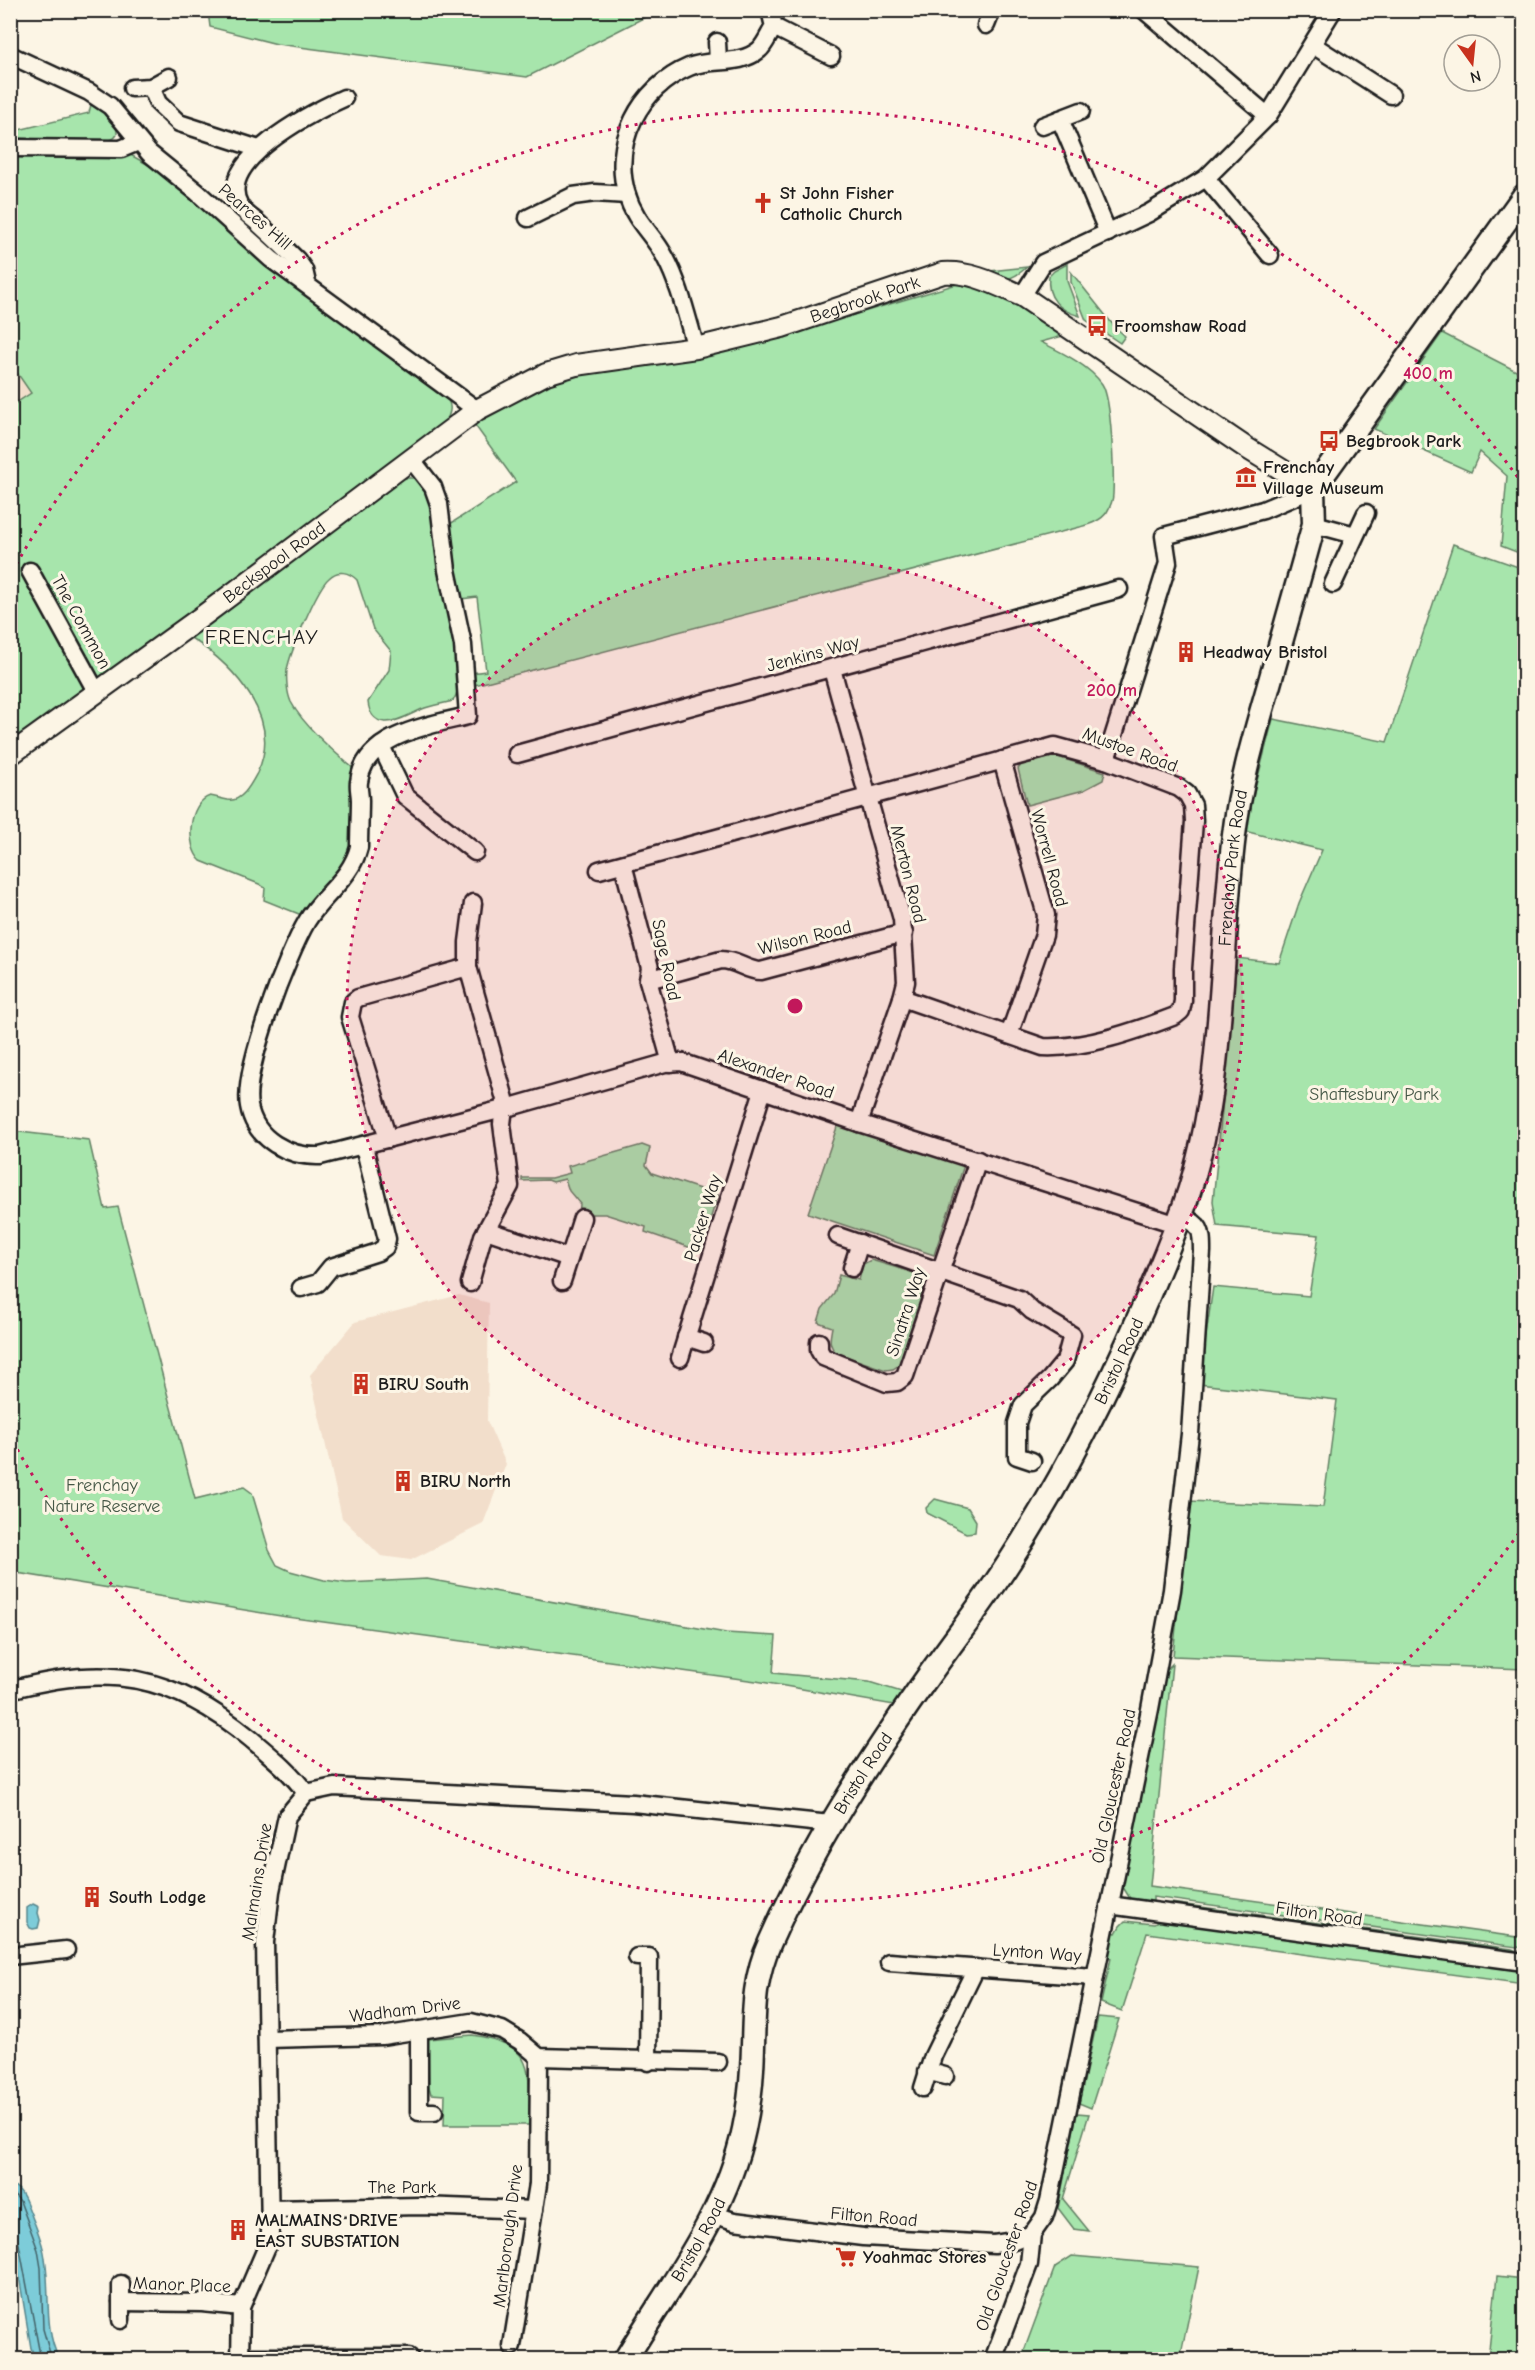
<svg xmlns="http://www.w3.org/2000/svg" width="1535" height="2370" viewBox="0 0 1535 2370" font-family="'Comic Neue',sans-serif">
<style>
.built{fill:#f2decb}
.green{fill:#a7e5ac;stroke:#628064;stroke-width:1.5}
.water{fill:#7dccd9;stroke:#56868d;stroke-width:1.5}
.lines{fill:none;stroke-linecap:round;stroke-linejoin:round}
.shore{stroke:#436268;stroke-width:1.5}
.minor-casing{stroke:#1c1c1c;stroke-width:21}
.tertiary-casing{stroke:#1c1c1c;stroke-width:24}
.secondary-casing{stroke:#1c1c1c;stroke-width:27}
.minor{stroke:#fcf5e5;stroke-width:16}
.tertiary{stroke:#fcf5e5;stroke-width:20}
.secondary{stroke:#fcf5e5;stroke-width:22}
.ring{fill:none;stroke:#c2185b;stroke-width:3;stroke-dasharray:3 6}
.labels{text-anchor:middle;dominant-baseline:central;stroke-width:6;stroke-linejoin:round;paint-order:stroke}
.poi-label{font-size:18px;font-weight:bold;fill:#1c1c1c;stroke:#fcf5e5;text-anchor:start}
.street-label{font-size:18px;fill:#1c1c1c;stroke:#fcf5e5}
.park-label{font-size:18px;fill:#465847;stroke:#fcf5e5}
.quarter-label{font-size:21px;letter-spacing:1.5px;fill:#1c1c1c;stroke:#fcf5e5}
.centre{fill:#c2185b;stroke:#fcf5e5;stroke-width:3}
.ring-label{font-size:18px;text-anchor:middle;font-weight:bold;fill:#c2185b;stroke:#fcf5e5;stroke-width:6;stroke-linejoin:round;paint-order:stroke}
</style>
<rect width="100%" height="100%" fill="#fcf5e5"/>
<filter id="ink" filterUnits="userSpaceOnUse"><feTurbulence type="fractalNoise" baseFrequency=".0167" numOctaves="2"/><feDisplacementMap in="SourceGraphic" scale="12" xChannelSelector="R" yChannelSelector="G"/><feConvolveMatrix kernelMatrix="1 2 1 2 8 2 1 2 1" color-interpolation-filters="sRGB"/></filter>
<g filter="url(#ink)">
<g class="built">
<polygon points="10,364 31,393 10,408"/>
<polygon points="459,1295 489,1303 487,1421 506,1464 483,1524 411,1560 381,1556 342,1518 310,1375 355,1322"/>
</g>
<g class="green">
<polygon points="208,11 208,10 657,11 527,77 277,44 210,27"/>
<path d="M92,100C100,108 117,120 117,133C117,151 34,139 20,138L11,140L10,132L89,113Z"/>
<path d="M11,153H127L165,174L443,392C453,405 452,411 444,425L11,743L10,407L31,393L11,364Z"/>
<path d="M1067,264V281L1080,316C1060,311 1046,298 1049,276L1054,271Z"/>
<path d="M1027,267C1008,284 1003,279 980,272Z"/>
<polygon points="1071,272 1114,326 1125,336 1120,343 1086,320 1071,282"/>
<path d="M957,284L994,291L1032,312L1063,336L1041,342C1061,352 1089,365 1102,384C1112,399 1114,474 1113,494C1113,499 1110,507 1107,512C1101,521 1090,524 1080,527L471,686V673L486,671L477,597L461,599C459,610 454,624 454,636C454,657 465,682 453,701C444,703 434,705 425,708C414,712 397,723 385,722C374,721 369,712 368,702L389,670L391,651L373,629L357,580C349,572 338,569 329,578C317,588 290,653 287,670C286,679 287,693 291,702C304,727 339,756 361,775L359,847L309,918L264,900L265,888L259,884L201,861C185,847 188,803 210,796C216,797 222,799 228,800C242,802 251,784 257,773C284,719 234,666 191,638L401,478H418L428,490L439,531L516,482L474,424L531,388L566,374L666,361L749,346Z"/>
<polygon points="1442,333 1524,375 1524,555 1501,546 1507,476 1480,452 1471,472 1374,429"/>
<polygon points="1453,544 1524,569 1524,1669 1173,1656 1189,1501 1323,1507 1337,1400 1199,1384 1213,1287 1309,1296 1319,1235 1217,1226 1213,1201 1237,958 1279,963 1299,903 1322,850 1244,831 1273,719 1387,742"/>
<polygon points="1055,756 1105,772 1103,780 1084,790 1027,805 1018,769 1021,765"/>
<polygon points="838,1124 964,1165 934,1255 808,1213"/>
<polygon points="11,1131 89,1140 105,1209 118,1207 195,1499 244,1487 252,1493 269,1550 277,1565 290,1571 324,1580 347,1583 427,1579 726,1633 776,1636 773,1673 869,1682 905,1693 905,1699 894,1705 756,1681 287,1617 11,1572 13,1506 10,1460"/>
<polygon points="642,1145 650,1148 646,1165 652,1173 718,1195 700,1251 645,1232 646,1227 605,1214 592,1214 590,1220 579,1217 580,1204 569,1191 565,1179 553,1182 548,1180 522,1181 522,1178 551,1178 570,1173 568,1166"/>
<path d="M871,1260L921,1275L925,1285L899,1365L893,1369L886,1370L836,1353C828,1344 830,1338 832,1327L818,1322L822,1309L834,1294L839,1275L859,1280L863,1264Z"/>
<polygon points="935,1499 968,1508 976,1521 975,1532 966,1533 927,1513 926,1508"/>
<polygon points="1172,1664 1150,1886 1524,1938 1524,1948 1153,1897 1153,1905 1131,1900 1121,1884 1165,1671"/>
<polygon points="1171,1903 1512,1949 1524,1954 1163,1906"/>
<polygon points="1162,1920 1524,1968 1524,1984 1147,1933 1122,2011 1101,2003 1111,1958 1105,1956 1111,1931 1116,1933 1120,1926 1125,1921 1154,1924"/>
<polygon points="1098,2017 1119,2019 1091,2108 1079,2103"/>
<path d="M472,2035C537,2045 529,2069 529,2125H444L445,2095L431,2094L429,2087L428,2039Z"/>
<polygon points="1077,2113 1089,2114 1063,2199 1089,2231 1074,2229 1058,2208"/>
<polygon points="1072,2256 1199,2267 1180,2359 1021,2359 1055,2267"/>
<polygon points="1497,2276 1524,2279 1524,2359 1488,2359"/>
</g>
<g class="water">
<polygon points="33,1904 39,1907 38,1913 40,1920 38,1928 33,1929 30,1928 27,1922 27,1908"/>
<path d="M10,2184C23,2189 26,2202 31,2214C36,2228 43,2242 45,2258C51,2292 43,2327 59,2359H36L31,2348L11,2228Z"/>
</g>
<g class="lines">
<g class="shore">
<polyline points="10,2190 20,2201 38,2250 41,2268 43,2329 52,2360"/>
<polyline points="10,2239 16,2240 19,2244 41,2360"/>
</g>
<defs>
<g id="minor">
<polyline points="1144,10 1268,116"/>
<polyline points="986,25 992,10"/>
<polyline points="774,27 831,56"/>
<polyline points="717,42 718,61"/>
<polyline points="1313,45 1391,95"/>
<polyline points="10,55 89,92 110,106 149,153 197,192 271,259 477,410"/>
<polyline points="151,87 158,103 179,123 259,149"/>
<polyline points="132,88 151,87 169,77"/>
<polyline points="1060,119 1108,233"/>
<polyline points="1042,126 1081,111"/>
<polyline points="10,148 121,149 138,142"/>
<polyline points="1206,178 1270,255"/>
<polyline points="528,218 573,196 595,193 627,195"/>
<path d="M307,283L304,270L297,260C285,248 273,237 260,225C254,219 245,214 240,206C213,162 313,112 344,98"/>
<polyline points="1022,296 1043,263 1149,213 1206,178 1268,116 1333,10"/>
<path d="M696,348C687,318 680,285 665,257C654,235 635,222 627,195C611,144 639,88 689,67C710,58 740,66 759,50C765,45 769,34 774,27L770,10"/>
<path d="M412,460L433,487L439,504L447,570L463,645L468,716C431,725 364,734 359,782C358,788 360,794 360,800C360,816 359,832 359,847C351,879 323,894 307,921C288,953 242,1070 249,1106C255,1140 289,1157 320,1156L503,1109L665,1063L681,1062L859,1123L1178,1225"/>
<polyline points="1314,524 1355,535"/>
<polyline points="30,571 97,693"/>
<polyline points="1333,584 1366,513"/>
<polyline points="832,669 902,919 906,982 902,998 859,1123"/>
<polyline points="381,746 405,796 475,852"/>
<polyline points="517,754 1119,589"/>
<polyline points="1002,760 1046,915 1044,935 1009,1035"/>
<polyline points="1106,760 1168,563 1164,536 1263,510 1313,489"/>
<polyline points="623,864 650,968 648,980 671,1063"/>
<path d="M599,870L1055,746L1106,760L1179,788L1187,794L1193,805L1194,821L1183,968V1001L1181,1011L1175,1016C1136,1031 1085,1049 1043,1047L902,998"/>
<path d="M648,980L721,960C737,960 746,971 761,971L904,933"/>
<polyline points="388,1139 350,1017 353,1002 358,998 468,967"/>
<polyline points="486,1230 569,1258"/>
<polyline points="838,1236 1019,1299 1032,1311 1072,1335 1065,1361 1050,1379 1023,1405 1017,1423 1017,1456 1032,1461"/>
<polyline points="852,1268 860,1243"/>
<polyline points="562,1281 582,1218"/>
<polyline points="470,1283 483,1236 510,1186 502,1124 505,1099 468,967 468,942 473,903"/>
<polyline points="301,1288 318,1283 331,1267 378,1252 385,1247 387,1239 364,1146"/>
<polyline points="686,1337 704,1343"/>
<polyline points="819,1342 819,1350 823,1357 887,1383 897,1382 905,1376 978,1160"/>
<polyline points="680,1358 763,1090"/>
<path d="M10,1690C107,1663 173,1674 251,1739C271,1756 291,1772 306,1793"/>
<polyline points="1109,1905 1524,1962"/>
<polyline points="10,1956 66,1950"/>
<polyline points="637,1957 649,1957 648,2062"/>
<polyline points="889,1962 1094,1977"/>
<polyline points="419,2030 419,2112 434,2112"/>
<polyline points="267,2039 382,2036 471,2022 502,2030 520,2041 539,2057 718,2062"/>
<polyline points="927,2071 945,2076"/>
<polyline points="923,2088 933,2056 976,1968"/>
<polyline points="270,2209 421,2206 534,2210"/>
<polyline points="712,2214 734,2221 863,2237 994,2244 1014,2241 1032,2234"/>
<polyline points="121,2284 121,2320"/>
<polyline points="121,2302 202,2303 241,2307"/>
<polyline points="512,2346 538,2184 539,2057"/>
<polyline points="240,2357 409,2357"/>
<polyline points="240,2360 241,2307 268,2244 270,2233 265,1942 271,1891 287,1816 306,1793 334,1787 633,1803 830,1824"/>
<path d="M993,2360L1029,2264L1032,2234L1044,2217L1049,2201L1150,1709L1172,1590L1190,1434L1202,1251C1202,1230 1201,1224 1181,1216"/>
</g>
<g id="tertiary">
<path id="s1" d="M10,755L204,615L477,410L546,374L576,365L696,348L782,327L943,273C971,271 997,285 1022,296L1245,447L1313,489"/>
</g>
<g id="secondary">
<path id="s2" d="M625,2360C669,2286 726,2215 744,2129C748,2110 751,2089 752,2069C755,2023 750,1986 770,1942C812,1847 869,1760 929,1675C956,1637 985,1600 1010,1561C1079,1454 1133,1339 1179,1220C1227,1098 1218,963 1234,835C1240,785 1254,737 1268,688C1283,634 1299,579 1314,524L1313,489L1524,196"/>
</g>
</defs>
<use href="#minor" class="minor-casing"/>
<use href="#tertiary" class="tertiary-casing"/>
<use href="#secondary" class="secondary-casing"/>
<use href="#minor" class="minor"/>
<use href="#tertiary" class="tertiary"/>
<use href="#secondary" class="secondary"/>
</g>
</g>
<circle cx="795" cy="1006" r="448" fill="#c2185b" fill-opacity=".12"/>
<g class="ring">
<circle cx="795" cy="1006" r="448"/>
<path d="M1524 1526A895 895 0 0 1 12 1440M12 572A895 895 0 0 1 1524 486"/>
</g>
<defs>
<symbol id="church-bare" viewBox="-9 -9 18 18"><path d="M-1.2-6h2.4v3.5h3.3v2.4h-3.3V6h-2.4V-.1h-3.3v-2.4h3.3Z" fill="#c8321e" stroke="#fcf5e5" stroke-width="2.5" paint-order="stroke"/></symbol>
<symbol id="bus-bare" viewBox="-9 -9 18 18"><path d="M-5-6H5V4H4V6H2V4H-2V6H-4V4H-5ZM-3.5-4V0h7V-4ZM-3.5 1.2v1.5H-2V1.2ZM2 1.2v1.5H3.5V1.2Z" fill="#c8321e" stroke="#fcf5e5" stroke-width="2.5" paint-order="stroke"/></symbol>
<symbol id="museum-bare" viewBox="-9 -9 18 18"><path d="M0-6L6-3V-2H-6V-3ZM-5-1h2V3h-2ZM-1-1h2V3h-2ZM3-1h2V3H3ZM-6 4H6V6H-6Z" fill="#c8321e" stroke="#fcf5e5" stroke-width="2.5" paint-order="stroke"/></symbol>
<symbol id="building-bare" viewBox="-9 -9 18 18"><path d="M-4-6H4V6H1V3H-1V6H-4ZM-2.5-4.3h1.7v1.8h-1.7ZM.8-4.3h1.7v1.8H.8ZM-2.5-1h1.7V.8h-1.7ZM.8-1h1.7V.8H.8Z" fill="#c8321e" stroke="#fcf5e5" stroke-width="2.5" paint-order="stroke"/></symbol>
<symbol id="supermarket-bare" viewBox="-9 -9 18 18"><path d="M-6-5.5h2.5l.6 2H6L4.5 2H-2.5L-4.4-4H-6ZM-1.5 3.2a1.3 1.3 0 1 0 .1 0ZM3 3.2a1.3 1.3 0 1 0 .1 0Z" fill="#c8321e" stroke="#fcf5e5" stroke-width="2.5" paint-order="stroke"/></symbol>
</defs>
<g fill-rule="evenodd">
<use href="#church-bare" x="748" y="188" width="30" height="30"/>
<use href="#bus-bare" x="1082" y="311" width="30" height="30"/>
<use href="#bus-bare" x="1314" y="426" width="30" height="30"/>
<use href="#museum-bare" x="1231" y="462" width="30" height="30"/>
<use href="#building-bare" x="1171" y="637" width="30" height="30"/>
<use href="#building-bare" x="346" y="1369" width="30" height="30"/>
<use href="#building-bare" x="388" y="1466" width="30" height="30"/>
<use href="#building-bare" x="77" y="1882" width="30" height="30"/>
<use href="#building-bare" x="223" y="2215" width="30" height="30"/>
<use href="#supermarket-bare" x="831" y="2242" width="30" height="30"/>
</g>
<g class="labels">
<g class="poi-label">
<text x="780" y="193">St John Fisher<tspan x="780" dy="21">Catholic Church</tspan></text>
<text x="1114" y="326">Froomshaw Road</text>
<text x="1346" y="441">Begbrook Park</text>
<text x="1263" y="467">Frenchay<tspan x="1263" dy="21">Village Museum</tspan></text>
<text x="1203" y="652">Headway Bristol</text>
<text x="378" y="1384">BIRU South</text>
<text x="420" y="1481">BIRU North</text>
<text x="109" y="1897">South Lodge</text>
<text x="255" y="2220">MALMAINS DRIVE<tspan x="255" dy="21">EAST SUBSTATION</tspan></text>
<text x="863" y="2257">Yoahmac Stores</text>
</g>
<g class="street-label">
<text transform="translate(255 217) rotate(41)">Pearces Hill</text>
<text stroke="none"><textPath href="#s1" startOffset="987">Begbrook Park</textPath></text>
<text stroke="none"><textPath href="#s1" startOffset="327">Beckspool Road</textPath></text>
<text transform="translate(81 622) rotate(61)">The Common</text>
<text transform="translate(813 654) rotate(-15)">Jenkins Way</text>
<text transform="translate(1130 750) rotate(20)">Mustoe Road</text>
<text transform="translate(1049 858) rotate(75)">Worrell Road</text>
<text stroke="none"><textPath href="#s2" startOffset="1641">Frenchay Park Road</textPath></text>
<text transform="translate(908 874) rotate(76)">Merton Road</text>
<text transform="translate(805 938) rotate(-14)">Wilson Road</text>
<text transform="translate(666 960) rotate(78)">Sage Road</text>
<text transform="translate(776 1074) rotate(19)">Alexander Road</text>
<text transform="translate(703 1218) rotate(-73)">Packer Way</text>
<text transform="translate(906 1312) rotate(-72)">Sinatra Way</text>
<text stroke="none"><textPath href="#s2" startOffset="1130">Bristol Road</textPath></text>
<text stroke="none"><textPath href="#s2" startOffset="644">Bristol Road</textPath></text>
<text transform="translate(1114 1786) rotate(-78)">Old Gloucester Road</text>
<text transform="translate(257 1882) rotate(-81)">Malmains Drive</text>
<text transform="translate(1319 1914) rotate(8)">Filton Road</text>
<text transform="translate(1037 1953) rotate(4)">Lynton Way</text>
<text transform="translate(405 2010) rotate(-7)">Wadham Drive</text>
<text x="402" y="2187">The Park</text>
<text transform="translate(874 2217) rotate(5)">Filton Road</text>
<text transform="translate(508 2236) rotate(-83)">Marlborough Drive</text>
<text stroke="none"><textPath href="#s2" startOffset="141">Bristol Road</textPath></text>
<text transform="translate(1007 2256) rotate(-71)">Old Gloucester Road</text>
<text transform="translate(182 2285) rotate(2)">Manor Place</text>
</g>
<g class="park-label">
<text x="1374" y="1094">Shaftesbury Park</text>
<text x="102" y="1485">Frenchay<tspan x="102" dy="21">Nature Reserve</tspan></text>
</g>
<g class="quarter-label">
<text x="262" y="637">FRENCHAY</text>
</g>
</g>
<circle cx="795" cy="1006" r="9" class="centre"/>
<g class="ring-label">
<text x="1428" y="379">400 m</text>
<text x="1112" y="696">200 m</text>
</g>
<rect width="1535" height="2370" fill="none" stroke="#fcf5e5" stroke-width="36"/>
<rect x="18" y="18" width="1499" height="2334" fill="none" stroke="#1c1c1c" stroke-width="2" filter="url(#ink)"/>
<g transform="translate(1472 63) rotate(165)"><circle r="28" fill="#fcf5e5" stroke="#a29e95" stroke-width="1.5"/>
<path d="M0-4.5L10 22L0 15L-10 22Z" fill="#c8321e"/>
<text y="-9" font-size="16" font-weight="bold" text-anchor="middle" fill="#1c1c1c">N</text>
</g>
</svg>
